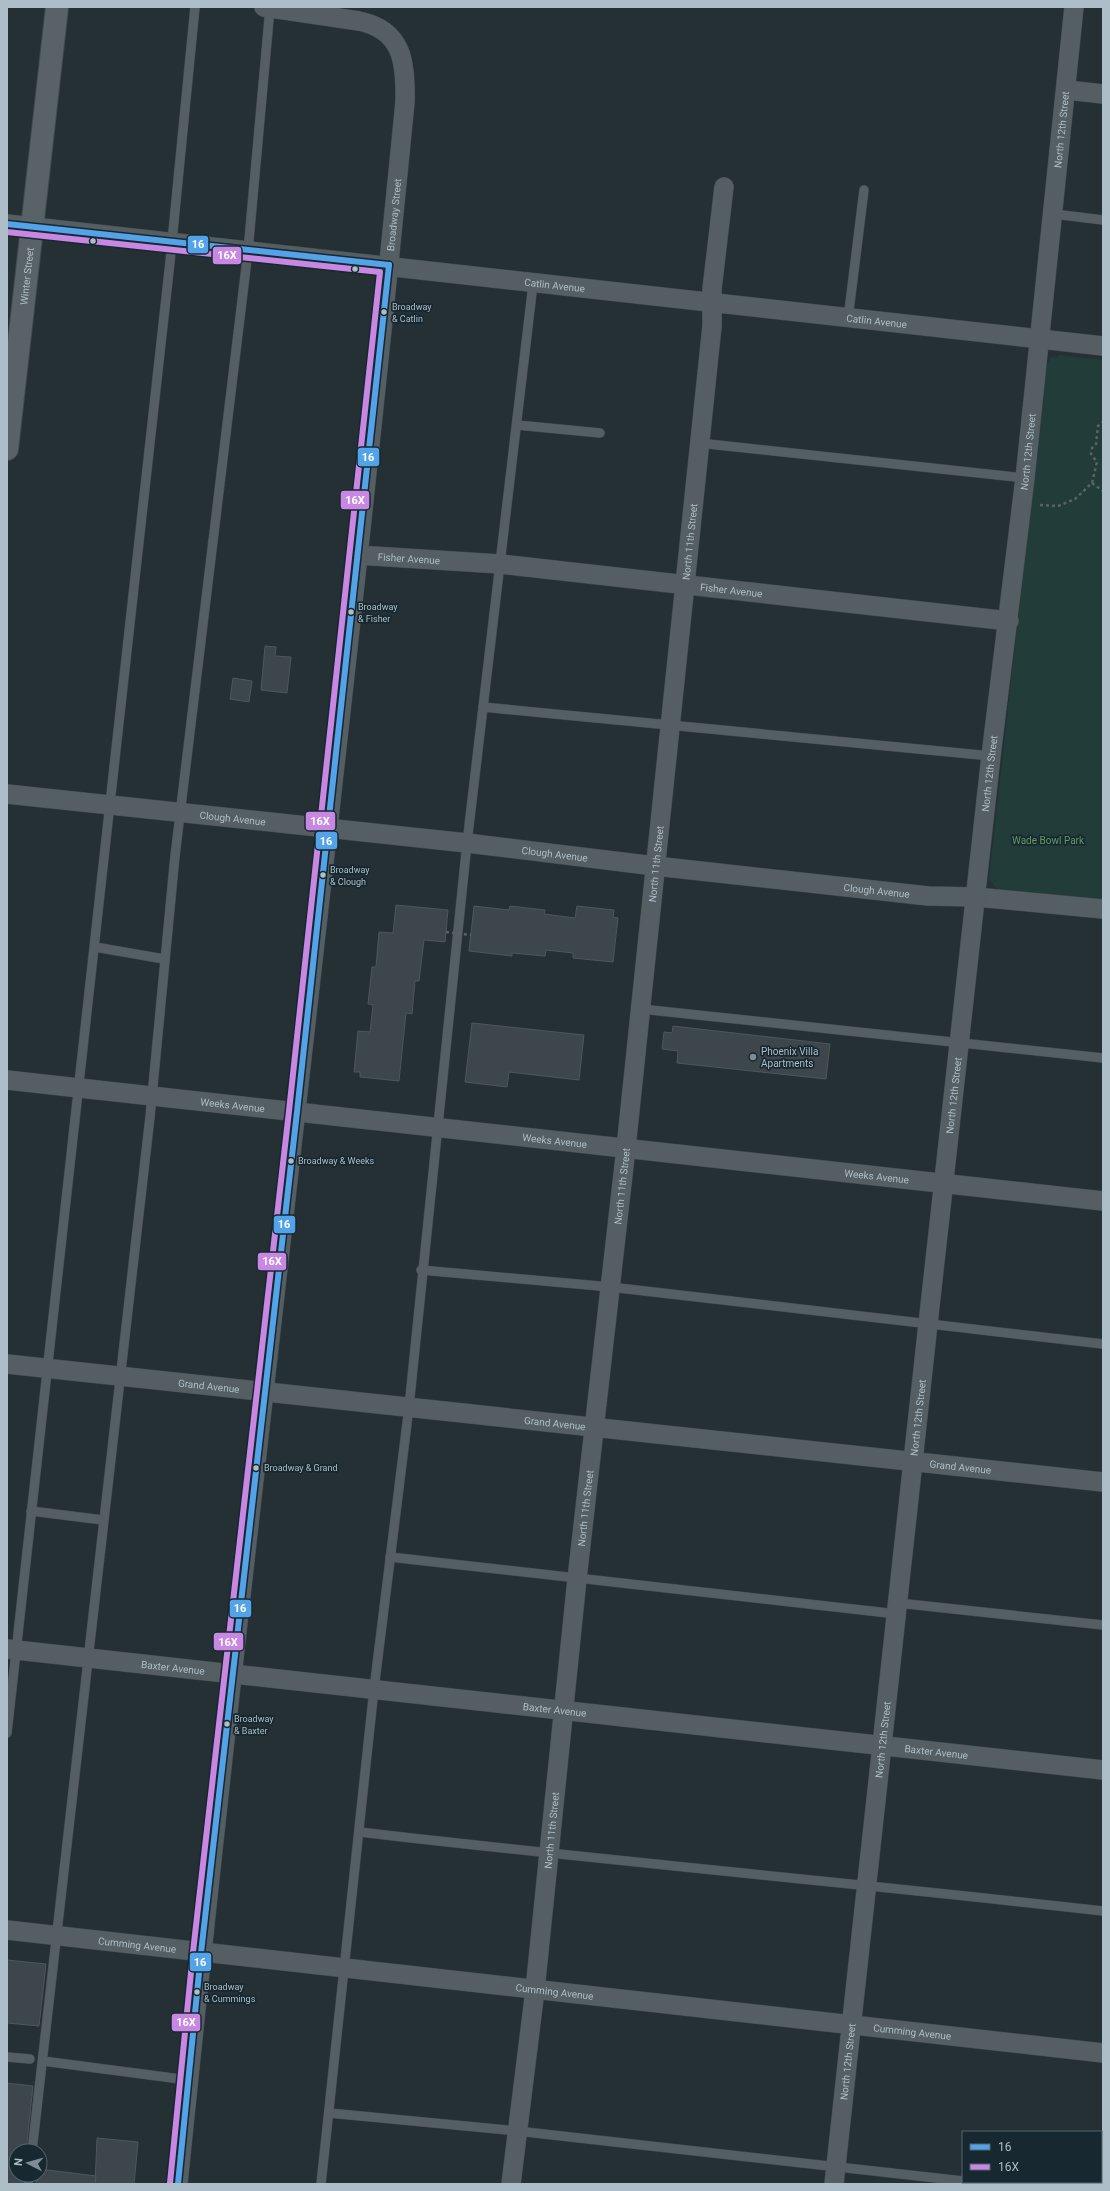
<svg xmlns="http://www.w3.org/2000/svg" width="1110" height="2191" viewBox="0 0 1110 2191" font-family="Roboto,sans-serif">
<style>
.green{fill:#223c39}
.building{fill:#3d464a;stroke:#4c575d}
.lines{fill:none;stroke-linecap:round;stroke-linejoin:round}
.lane-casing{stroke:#434b4f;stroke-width:10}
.street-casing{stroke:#434b4f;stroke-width:20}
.secondary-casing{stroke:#434b4f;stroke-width:24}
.path{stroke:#586266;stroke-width:2.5;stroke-dasharray:3 3;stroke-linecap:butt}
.lane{stroke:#555e63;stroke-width:9}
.street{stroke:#555e63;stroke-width:19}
.secondary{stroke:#596267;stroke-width:22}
.path-bridge{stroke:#586266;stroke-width:2.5;stroke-dasharray:3 3;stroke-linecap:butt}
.bus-1-casing{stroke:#182830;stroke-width:9}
.bus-2-casing{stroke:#182830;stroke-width:9}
.bus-1{stroke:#53a3e8;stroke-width:6}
.bus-2{stroke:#c787e3;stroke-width:6}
.bus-dot{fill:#adbec8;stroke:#182830;stroke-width:1.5}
.poi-dot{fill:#7d8c95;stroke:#182830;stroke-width:1.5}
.labels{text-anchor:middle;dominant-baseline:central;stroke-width:3.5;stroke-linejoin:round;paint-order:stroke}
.bus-label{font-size:9px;fill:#adbec8;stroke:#182830;text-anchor:start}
.street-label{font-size:10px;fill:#adbec8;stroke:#182830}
.park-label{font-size:10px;fill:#639b62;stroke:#182830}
.poi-label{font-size:10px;fill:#adbec8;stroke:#182830;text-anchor:start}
.line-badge{stroke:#182830;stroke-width:1.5}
.badge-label{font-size:11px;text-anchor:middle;font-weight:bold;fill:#fff}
</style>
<rect width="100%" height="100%" fill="#253035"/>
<polygon class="green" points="1060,355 1103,360 1103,902 1003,891 996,888 989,879 1046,368 1050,358"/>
<g class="building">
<polygon points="265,646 276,647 275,656 291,657 287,693 261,690"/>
<polygon points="233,678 252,681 249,702 230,699"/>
<polygon points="396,905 448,910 445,942 424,940 419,981 415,981 412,1014 406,1013 399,1081 360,1077 360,1072 354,1072 358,1031 370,1032 373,1005 368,1004 372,967 376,967 379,932 393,933"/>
<polygon points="474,906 509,910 510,906 545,910 544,914 575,918 577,906 614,910 613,917 618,918 613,962 573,958 573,953 546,950 545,956 512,953 512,956 469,951"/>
<polygon points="472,1023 584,1035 579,1080 509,1072 507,1087 465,1082"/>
<polygon points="673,1026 830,1044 826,1079 677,1063 678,1051 662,1049 664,1032 672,1033"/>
<polygon points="7,1960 46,1964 39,2026 7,2023"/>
<polygon points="7,2083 33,2086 26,2151 16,2151 16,2175 23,2175 22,2184 7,2184"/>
<polygon points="97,2138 138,2142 134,2184 95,2184"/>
<polygon points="40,2169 96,2176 95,2184 36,2184"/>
</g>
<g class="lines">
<defs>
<g id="lane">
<polyline points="1054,214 1103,220"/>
<polyline points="848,319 864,190"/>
<polyline points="517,425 600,433"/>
<polyline points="699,443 1025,478"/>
<polyline points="483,707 991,756"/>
<polyline points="95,947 164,959"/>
<polyline points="641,1009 1103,1058"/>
<polyline points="421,1270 610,1287 1103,1344"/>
<polyline points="31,1511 103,1520"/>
<polyline points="390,1557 897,1614"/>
<polyline points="898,1603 1103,1625"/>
<polyline points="7,1733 170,262 195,7"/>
<path d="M359,1832C607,1861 855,1883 1103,1911"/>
<polyline points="7,2057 30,2059"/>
<polyline points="43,2061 188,2080"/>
<polyline points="329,2113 517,2131 963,2181"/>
<polyline points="32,2151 150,1117 175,856 248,251 270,8"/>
<polyline points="975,2182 994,2184"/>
<polyline points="28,2184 29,2175"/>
<polyline points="321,2184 374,1689 409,1407 467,843 533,284"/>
</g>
<g id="street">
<polyline points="1067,90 1103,94"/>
<path id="s1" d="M7,224L1103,346"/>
<path id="s2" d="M357,555L500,564L1009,621"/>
<path id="s3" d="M7,794L467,843L655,866L928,896L976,897L1103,909"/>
<path id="s4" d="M7,1080L1103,1201"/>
<path id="s5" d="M7,1364L1103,1482"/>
<path id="s6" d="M7,1649L1103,1770"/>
<path id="s7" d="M7,1930L1103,2053"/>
<path id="s8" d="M178,2184C248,1489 337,797 405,102C406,63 403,30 359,21L264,7"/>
<path id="s9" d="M511,2184L535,1990L577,1579L626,1148L712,326V289L724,187"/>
<path id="s10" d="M834,2184L928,1324L991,756L1025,478L1074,7"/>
</g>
<g id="secondary">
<path id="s11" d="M7,449L57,7"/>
</g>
</defs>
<use href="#lane" class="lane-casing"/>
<use href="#street" class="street-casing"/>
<use href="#secondary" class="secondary-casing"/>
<g class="path">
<polyline points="1092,483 1103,491"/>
<polyline points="1040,505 1058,506 1075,499 1092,483 1097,462 1091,454 1092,448 1096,444 1098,426 1103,422"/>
</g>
<use href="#lane" class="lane"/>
<use href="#street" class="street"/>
<use href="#secondary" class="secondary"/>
<polyline class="path-bridge" points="446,932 471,935"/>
<defs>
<g id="bus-1">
<polyline points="7,224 389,265"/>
<polyline points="178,2184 201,1953 297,1112 389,265"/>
</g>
<polyline id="bus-2" points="7,232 380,272 289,1111 193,1952 170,2183"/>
</defs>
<use href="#bus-1" class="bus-1-casing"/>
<use href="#bus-2" class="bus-2-casing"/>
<use href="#bus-1" class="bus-1"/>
<use href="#bus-2" class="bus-2"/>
</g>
<g class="bus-dot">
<circle cx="93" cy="241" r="3.5"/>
<circle cx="355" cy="269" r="3.5"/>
<circle cx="384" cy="312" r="3.5"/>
<circle cx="351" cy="612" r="3.5"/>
<circle cx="323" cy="875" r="3.5"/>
<circle cx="291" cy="1161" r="3.5"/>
<circle cx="256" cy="1468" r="3.5"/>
<circle cx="227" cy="1724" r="3.5"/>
<circle cx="197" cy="1992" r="3.5"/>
</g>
<circle class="poi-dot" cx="753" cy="1057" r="4"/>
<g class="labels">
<g class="bus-label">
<text x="392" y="307">Broadway<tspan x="392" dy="12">&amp; Catlin</tspan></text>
<text x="358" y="607">Broadway<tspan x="358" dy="12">&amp; Fisher</tspan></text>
<text x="330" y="870">Broadway<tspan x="330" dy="12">&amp; Clough</tspan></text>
<text x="298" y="1161">Broadway &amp; Weeks</text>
<text x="264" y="1468">Broadway &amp; Grand</text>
<text x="234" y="1719">Broadway<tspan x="234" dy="12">&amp; Baxter</tspan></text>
<text x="204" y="1987">Broadway<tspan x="204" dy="12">&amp; Cummings</tspan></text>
</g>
<g class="street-label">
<text stroke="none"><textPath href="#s10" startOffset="2067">North 12th Street</textPath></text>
<text stroke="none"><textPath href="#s8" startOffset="1981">Broadway Street</textPath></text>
<text stroke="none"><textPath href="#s11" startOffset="174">Winter Street</textPath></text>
<text stroke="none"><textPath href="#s1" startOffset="551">Catlin Avenue</textPath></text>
<text stroke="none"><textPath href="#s1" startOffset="875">Catlin Avenue</textPath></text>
<text stroke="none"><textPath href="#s10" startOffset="1743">North 12th Street</textPath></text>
<text stroke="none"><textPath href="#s9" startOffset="1652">North 11th Street</textPath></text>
<text stroke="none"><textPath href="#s2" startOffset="52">Fisher Avenue</textPath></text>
<text stroke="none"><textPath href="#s2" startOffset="376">Fisher Avenue</textPath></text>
<text stroke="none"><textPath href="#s10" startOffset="1419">North 12th Street</textPath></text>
<text stroke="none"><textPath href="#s3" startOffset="227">Clough Avenue</textPath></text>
<text stroke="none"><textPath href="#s3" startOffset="551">Clough Avenue</textPath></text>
<text stroke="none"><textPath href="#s9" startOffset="1328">North 11th Street</textPath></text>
<text stroke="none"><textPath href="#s3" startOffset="875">Clough Avenue</textPath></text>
<text stroke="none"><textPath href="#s10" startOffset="1095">North 12th Street</textPath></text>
<text stroke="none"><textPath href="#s4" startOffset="227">Weeks Avenue</textPath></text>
<text stroke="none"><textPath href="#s4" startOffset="551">Weeks Avenue</textPath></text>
<text stroke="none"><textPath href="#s4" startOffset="875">Weeks Avenue</textPath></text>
<text stroke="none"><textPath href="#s9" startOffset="1004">North 11th Street</textPath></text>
<text stroke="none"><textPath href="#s5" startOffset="203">Grand Avenue</textPath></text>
<text stroke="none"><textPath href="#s10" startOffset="771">North 12th Street</textPath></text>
<text stroke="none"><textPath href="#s5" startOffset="551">Grand Avenue</textPath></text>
<text stroke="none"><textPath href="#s5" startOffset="959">Grand Avenue</textPath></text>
<text stroke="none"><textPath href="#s9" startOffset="680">North 11th Street</textPath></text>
<text stroke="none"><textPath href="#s6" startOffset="167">Baxter Avenue</textPath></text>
<text stroke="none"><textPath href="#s6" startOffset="551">Baxter Avenue</textPath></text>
<text stroke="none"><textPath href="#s10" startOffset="447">North 12th Street</textPath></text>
<text stroke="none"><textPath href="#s6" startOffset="935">Baxter Avenue</textPath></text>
<text stroke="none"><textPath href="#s9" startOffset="356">North 11th Street</textPath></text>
<text stroke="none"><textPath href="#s7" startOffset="131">Cumming Avenue</textPath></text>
<text stroke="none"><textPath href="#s7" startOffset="551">Cumming Avenue</textPath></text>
<text stroke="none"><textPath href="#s7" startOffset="911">Cumming Avenue</textPath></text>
<text stroke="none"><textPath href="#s10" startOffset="123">North 12th Street</textPath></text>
</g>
<g class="park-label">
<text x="1048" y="840">Wade Bowl Park</text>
</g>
<g class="poi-label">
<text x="761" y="1051">Phoenix Villa<tspan x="761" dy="12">Apartments</tspan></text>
</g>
</g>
<g class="line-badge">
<rect x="187" y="235" width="22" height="19" rx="4" fill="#53a3e8"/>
<rect x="212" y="246" width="30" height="19" rx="4" fill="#c787e3"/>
<rect x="357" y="447" width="23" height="20" rx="4" fill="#53a3e8"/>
<rect x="340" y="490" width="30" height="20" rx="4" fill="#c787e3"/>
<rect x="305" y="811" width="31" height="20" rx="4" fill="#c787e3"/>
<rect x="315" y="831" width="23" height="19" rx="4" fill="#53a3e8"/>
<rect x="273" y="1215" width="23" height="19" rx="4" fill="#53a3e8"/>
<rect x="257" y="1252" width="30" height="19" rx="4" fill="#c787e3"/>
<rect x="229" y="1599" width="23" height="19" rx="4" fill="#53a3e8"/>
<rect x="213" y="1632" width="31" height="19" rx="4" fill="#c787e3"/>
<rect x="189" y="1952" width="23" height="20" rx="4" fill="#53a3e8"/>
<rect x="171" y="2013" width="30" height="19" rx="4" fill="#c787e3"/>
</g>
<g class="badge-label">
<text x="198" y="248">16</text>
<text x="227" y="259">16X</text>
<text x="368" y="461">16</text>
<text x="355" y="504">16X</text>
<text x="320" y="825">16X</text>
<text x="326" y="845">16</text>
<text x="284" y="1228">16</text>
<text x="272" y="1265">16X</text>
<text x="240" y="1612">16</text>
<text x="228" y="1646">16X</text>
<text x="200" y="1966">16</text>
<text x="186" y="2026">16X</text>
</g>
<rect width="1110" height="2191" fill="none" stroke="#adbec8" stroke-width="16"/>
<rect x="962" y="2131" width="140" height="52" fill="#182830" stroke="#54646d"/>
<rect x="970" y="2144" width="20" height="6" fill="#53a3e8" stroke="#54646d"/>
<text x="998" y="2151" font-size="12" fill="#adbec8">16</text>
<rect x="970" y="2164" width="20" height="6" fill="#c787e3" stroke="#54646d"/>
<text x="998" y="2171" font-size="12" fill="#adbec8">16X</text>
<g transform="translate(28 2163) rotate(276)"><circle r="19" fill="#182830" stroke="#54646d"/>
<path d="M0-3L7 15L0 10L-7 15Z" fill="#7d8c95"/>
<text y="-6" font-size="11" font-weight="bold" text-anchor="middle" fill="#adbec8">N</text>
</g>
</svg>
